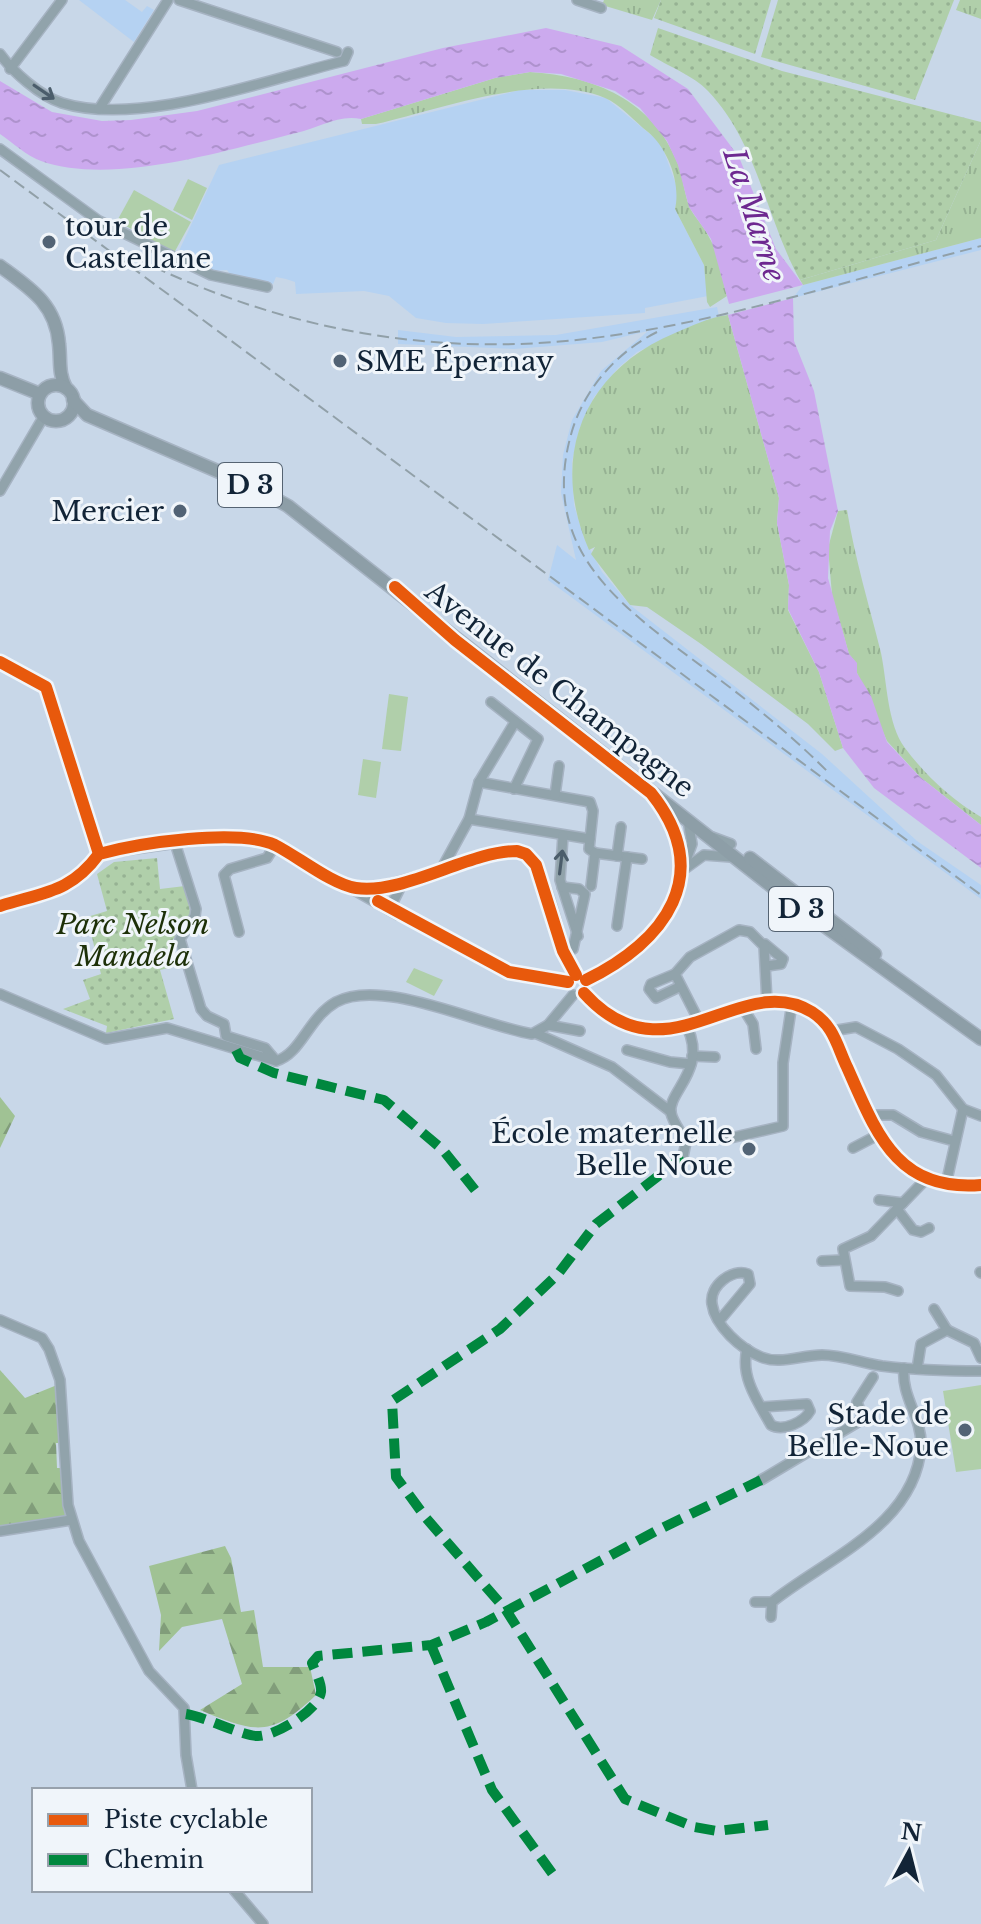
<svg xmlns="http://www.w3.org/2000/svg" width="981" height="1924" viewBox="0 0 981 1924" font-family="'Libre Baskerville',serif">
<defs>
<pattern id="grass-tufts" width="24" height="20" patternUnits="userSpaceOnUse" patternTransform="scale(2)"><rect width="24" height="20" fill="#b0cfaa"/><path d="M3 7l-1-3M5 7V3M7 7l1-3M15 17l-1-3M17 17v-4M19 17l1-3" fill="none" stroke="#96b293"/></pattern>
<pattern id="forest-firs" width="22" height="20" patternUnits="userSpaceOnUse" patternTransform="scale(2)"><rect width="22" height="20" fill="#a0c294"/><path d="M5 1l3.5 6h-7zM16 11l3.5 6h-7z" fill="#819d7a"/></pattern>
<pattern id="park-dots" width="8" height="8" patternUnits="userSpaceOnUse" patternTransform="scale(2)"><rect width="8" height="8" fill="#b0cfaa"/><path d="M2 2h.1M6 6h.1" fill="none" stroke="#96b293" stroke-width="1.8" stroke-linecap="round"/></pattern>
<pattern id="water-ripples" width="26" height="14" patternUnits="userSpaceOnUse" patternTransform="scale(2)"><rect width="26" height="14" fill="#cae"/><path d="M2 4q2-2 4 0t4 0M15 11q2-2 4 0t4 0" fill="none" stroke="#ae92cd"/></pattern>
</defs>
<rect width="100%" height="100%" fill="#c8d7e8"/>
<g fill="#b5d2f2">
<path d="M 79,0 L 125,0 L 142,12 L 147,6 L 154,10 L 134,42 Z"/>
<path d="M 520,90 L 565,90 L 606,98 L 661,143 L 679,193 L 675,209 L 704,265 L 708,296 L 645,308 L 645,313 L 483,324 L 446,323 L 416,318 L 389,296 L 364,291 L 296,294 L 295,282 L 286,279 L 276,277 L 273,284 L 230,274 L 227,270 L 213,271 L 177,255 L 219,165 Z"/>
<path d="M 981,238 L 981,250 L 793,298 L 803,285 Z"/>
<path d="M 717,307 L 719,316 L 637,352 L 618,368 L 594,397 L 579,430 L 572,462 L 574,505 L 584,538 L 602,572 L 630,605 L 822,754 L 917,841 L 981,885 L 981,899 L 548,580 L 557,545 L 576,560 L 561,493 L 563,455 L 572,420 L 601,371 L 648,331 L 602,342 L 514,349 L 398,344 L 398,330 L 456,337 L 556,335 Z"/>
</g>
<g fill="url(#grass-tufts)">
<path d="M 604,0 L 661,0 L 652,20 L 602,5 Z"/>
<path d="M 960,0 L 981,0 L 981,19 L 956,10 Z"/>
<path d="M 530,72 C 594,76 653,100 678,164 C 683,177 684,192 689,206 C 694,217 704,226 709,237 C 719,254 722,277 727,296 L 710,307 L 707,302 L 704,265 L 675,209 C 681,183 668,149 648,132 C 635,122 620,104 605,98 C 540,71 441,109 376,124 L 362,124 L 361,119 L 495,78 Z"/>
<path d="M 981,140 L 981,238 L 803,285 L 800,280 L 936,240 Z"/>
<path d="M 728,315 L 779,498 L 777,523 L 789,585 L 788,610 L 819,672 L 843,748 L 835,751 L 808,724 L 701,644 L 647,607 L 630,605 L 591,554 L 595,547 L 589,550 C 549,458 582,372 675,333 C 692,326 709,317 728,315 Z"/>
<path d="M 847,510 C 855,559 869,605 881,653 C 887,681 887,724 905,748 C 926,776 951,799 981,817 L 981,825 L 920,777 L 887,741 L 857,673 L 856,663 L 849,654 L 832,595 L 828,548 L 838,511 Z"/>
</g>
<g fill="url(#forest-firs)">
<path d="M 0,1097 L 15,1116 L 0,1148 Z"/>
<path d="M 0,1370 L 25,1398 L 57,1385 L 61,1443 L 56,1443 L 57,1468 L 62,1468 L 65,1516 L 0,1526 Z"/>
<path d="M 225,1546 L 231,1558 L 241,1612 L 254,1610 L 263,1667 L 310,1667 L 316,1695 C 271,1738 255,1733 200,1710 L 242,1684 L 222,1619 L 182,1627 L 159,1651 L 161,1615 L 149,1566 Z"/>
</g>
<g fill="url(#park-dots)">
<path d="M 661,0 L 771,0 L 755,54 L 654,18 Z"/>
<path d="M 778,0 L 954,0 L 915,100 L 761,57 Z"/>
<path d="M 658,28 L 782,71 L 981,122 L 981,140 L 936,240 L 800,280 C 766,219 758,143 708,91 C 694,76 668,66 650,55 Z"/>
<path d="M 157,858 L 160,889 L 185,886 L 191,916 L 171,942 L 177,966 L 160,970 L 174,1019 L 106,1033 L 107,1026 L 63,1009 L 90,999 L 83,980 L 101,974 L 87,917 L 107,911 L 97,874 L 114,862 Z"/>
</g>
<g fill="#b0cfaa">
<path d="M 188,179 L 207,188 L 192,220 L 173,210 Z"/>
<path d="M 134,190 L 191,222 L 174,253 L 117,221 Z"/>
<path d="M 389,694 L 408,697 L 401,751 L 382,749 Z"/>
<path d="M 363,759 L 381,762 L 376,798 L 358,795 Z"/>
<path d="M 414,968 L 443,980 L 434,996 L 406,982 Z"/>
<path d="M 981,1385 L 981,1469 L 956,1472 L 943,1391 Z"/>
</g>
<g fill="url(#water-ripples)">
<path d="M 546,28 L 621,46 L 688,89 L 739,157 L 776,249 L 803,285 L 729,304 L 711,239 L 689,207 L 678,165 L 667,141 L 640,108 L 615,91 L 561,74 L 530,72 L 495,78 L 361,119 C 339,114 318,128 296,133 C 224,151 112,186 41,161 C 27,156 13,143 0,134 L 0,81 L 52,112 L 102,121 L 131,120 L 197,111 L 443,48 Z"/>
<path d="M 793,298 L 794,341 L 814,391 L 838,511 L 830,531 L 828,578 L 849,654 L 857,663 L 857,673 L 871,696 L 887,742 L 920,777 L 981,825 L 981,868 L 874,788 L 843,748 L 819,672 L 788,609 L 789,585 L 777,523 L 779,498 L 728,315 Z"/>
</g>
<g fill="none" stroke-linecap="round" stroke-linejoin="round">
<g stroke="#a6b3c2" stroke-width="12">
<g id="minor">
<path d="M 179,0 L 337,52"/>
<path d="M 577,0 L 601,8"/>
<path d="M 0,54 C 13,72 40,96 62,103 C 140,127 265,80 344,61 L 348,52"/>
<path d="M 10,69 L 62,0"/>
<path d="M 99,109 L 168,0"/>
<path d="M 0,149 L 99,221 L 211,275 L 267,287"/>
<path d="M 0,491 L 44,416"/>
<path d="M 0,662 L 46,687 L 99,854"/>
<path d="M 491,702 L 538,739 L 514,789"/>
<path d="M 479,782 L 590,802 L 593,811 L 589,849 L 595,853 L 591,886"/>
<path d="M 555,795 L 559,766"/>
<path d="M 469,819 L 590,839"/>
<path d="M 563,836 L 560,880 L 578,936"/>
<path d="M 712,837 L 731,844"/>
<path d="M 175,843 L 196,909 L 195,916 L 180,939 L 201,1009 L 207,1016 L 224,1024 L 226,1036 L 265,1048 L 276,1061"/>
<path d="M 595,853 L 642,859"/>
<path d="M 617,856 L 621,827"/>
<path d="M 686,868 L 704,855 L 731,857"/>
<path d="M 441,870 L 469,819 L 479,782 L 515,722"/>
<path d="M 681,874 L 692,844 L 688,820"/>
<path d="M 562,887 L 579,889 L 585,894 L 573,949 L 563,951"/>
<path d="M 356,888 L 382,886 L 505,852 L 521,852 C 550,865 557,946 576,975"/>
<path d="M 0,906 C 44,892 70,893 99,854 L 226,836 L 253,838 L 275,845 L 398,915 L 406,916"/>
<path d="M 389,910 L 404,880"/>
<path d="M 404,913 L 513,973 L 568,982"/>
<path d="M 617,926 L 627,857"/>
<path d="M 239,932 L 224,875 L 230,869 L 267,858 L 275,845"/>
<path d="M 765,944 L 783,959 L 781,964 L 767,966"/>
<path d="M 675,974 L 651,984 L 649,989 L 656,998 L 679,987"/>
<path d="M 586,980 C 658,945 718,877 656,799"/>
<path d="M 584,993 C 667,1085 740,968 812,1012 C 834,1026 837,1046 847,1067 C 876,1132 896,1192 981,1185"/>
<path d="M 0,994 L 106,1039 L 167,1028 L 276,1061 C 301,1054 308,1018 336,1002 C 382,977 479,1025 532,1034 L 548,1025 L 573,995"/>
<path d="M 743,1008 L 753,1024 L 756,1049"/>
<path d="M 700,1023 L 675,974 L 690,957 L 739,930 L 750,932 L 764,946 L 767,1002"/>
<path d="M 548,1025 L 580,1031"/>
<path d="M 832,1031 L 856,1027 L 898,1049 L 936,1075 L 963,1109 L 981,1116"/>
<path d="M 535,1033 L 612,1067 L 671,1112"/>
<path d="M 627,1050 L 670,1062 L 691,1064"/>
<path d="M 692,1056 L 715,1057"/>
<path d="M 869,1115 L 893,1115 L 921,1132 L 954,1141"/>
<path d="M 726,1139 L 783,1126 L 783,1063 L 792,1003"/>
<path d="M 853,1148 L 878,1135"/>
<path d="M 683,1157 L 686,1142 C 682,1133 673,1123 671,1113 C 667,1092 708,1070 687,1027"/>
<path d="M 946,1184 L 963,1109"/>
<path d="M 879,1200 L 903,1203"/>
<path d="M 897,1209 L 913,1230 L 921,1232 L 929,1228"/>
<path d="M 822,1261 L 843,1260"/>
<path d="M 980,1272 L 981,1273"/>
<path d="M 898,1291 L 885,1287 L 850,1286 L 843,1249 L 871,1236 L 927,1178"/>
<path d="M 934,1309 L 947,1330"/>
<path d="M 0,1320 L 42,1338 L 49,1349 L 60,1380 L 68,1505 L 79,1541 L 149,1671 L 184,1708 L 186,1755 L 192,1790"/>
<path d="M 720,1320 L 750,1284 L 748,1274 C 732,1268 709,1286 712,1304 C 715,1326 741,1349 761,1357 C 780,1365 801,1355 822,1355 C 842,1355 862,1363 882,1366 C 915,1370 948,1371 981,1371"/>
<path d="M 747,1349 C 740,1377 758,1402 771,1425 C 783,1432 804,1422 810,1411 L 807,1404 L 761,1407"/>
<path d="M 917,1369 L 921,1344 L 947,1330 L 974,1343 L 981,1358"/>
<path d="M 761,1480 L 863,1419 L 857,1402 L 873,1377"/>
<path d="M 0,1531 L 71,1520"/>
<path d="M 755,1602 L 772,1602"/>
<path d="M 771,1617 L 772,1602 C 824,1560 916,1525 921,1446 C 922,1417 901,1397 904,1368"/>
<path d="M 234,1890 L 263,1924"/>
</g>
</g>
<g stroke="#a6b3c2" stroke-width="15">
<g id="major">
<path d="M 0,266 C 30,288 56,304 59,344 C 61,361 58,373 66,388"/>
<path d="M 0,378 L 40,394"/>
<circle cx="56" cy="403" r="18"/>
<path d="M 73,400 L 87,415 L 252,486 L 288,506 L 794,904 L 981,1039"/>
<path d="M 750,858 L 875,954"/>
</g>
</g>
<use href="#minor" stroke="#91a3ab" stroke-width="9"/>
<use href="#major" stroke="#8d9ea7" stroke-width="12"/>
<g stroke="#91a0a8" stroke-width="2" stroke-dasharray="12 6" stroke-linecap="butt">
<path d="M 0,170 L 981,895"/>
<path d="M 122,251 C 266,326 424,358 585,339 C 719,324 851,279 981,246"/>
<path d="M 657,332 C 617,352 585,388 572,431 C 536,554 627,610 712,674 C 753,704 792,736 828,772"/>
</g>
<g stroke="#00873e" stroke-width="10" stroke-dasharray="20 10" stroke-linecap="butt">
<path d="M 236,1050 L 240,1058 L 274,1073 L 384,1100 L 443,1150 L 475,1190"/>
<path d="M 683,1157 L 596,1224 L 558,1274 L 500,1329 L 392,1401 L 396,1477 L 426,1518 L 506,1610 L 625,1799 L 694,1827 L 717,1831 L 768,1825"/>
<path d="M 431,1645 L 492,1790 L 557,1880"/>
<path d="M 186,1714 C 205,1717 243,1736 257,1736 C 274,1737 319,1710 321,1692 C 322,1684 315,1671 312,1663 L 318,1656 L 431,1645 L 486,1622 L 658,1530 L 761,1480"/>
</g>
<g stroke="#f0f5fa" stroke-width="17">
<g id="cycleway">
<path d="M 395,587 L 455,640 L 651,793 C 716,874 665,942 586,980"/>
<path d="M 0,662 L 46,687 L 99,854"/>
<path d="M 378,901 L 509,972 L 568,982"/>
<path d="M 0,906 C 44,892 70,893 99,854 C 139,843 238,828 275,845 C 297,856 333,885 356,888 C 404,895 469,851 517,851 L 526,854 L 536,865 L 563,951 L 576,975"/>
<path d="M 584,993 C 667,1085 740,968 812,1012 C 834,1026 837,1046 847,1067 C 876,1132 896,1192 981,1185"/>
</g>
</g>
<use href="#cycleway" stroke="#e8590c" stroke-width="12"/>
</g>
<defs><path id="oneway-shaft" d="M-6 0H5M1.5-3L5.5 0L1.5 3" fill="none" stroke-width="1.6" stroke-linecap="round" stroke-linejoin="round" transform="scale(2)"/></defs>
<g stroke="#4b5d6b">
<use href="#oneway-shaft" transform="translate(44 92) rotate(34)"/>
<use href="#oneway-shaft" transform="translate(561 862) rotate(-83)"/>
</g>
<g fill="#526375" stroke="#f0f5fa" stroke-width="3">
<circle cx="49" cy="242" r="8"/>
<circle cx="340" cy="361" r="8"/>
<circle cx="180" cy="511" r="8"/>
<circle cx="749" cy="1149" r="8"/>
<circle cx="965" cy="1430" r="8"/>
</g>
<g text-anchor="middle" stroke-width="6" stroke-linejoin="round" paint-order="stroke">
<g fill="#f0f5fa" stroke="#556372" stroke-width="2">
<rect x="218" y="463" width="64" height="44" rx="6"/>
<rect x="769" y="887" width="64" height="44" rx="6"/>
</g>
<g font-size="26" font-weight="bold" fill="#122437">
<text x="250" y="494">D 3</text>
<text x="801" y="918">D 3</text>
</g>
<g font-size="28" fill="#122437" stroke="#f0f5fa" text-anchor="end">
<text x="65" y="236" text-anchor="start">tour de<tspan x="65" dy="32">Castellane</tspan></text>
<text x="356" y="371" text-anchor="start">SME Épernay</text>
<text x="164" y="521">Mercier</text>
<text x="733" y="1143">École maternelle<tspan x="733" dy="32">Belle Noue</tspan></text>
<text x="949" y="1424">Stade de<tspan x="949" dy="32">Belle-Noue</tspan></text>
</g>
<g font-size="28" fill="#122437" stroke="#f0f5fa">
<text transform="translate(560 689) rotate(38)" y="10">Avenue de Champagne</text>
</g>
<g font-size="28" font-style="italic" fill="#1d3008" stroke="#f0f5fa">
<text x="133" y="934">Parc Nelson<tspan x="133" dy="32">Mandela</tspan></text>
</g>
<g font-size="30" font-style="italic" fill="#6d2890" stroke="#f0f5fa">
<text transform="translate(754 215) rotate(72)" y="10">La Marne</text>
</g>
</g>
<rect x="32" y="1788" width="280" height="104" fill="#f0f5fa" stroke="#97a1ac" stroke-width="2"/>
<rect x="48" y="1814" width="40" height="12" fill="#e8590c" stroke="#97a1ac" stroke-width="2"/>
<text x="104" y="1828" font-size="24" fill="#122437">Piste cyclable</text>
<rect x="48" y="1854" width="40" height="12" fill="#00873e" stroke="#97a1ac" stroke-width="2"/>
<text x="104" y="1868" font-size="24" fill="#122437">Chemin</text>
<g transform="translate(909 1852) rotate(7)" stroke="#f0f5fa" stroke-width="6" paint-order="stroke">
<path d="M0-6L14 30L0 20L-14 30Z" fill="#122437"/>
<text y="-12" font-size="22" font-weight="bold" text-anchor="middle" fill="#122437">N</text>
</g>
</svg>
